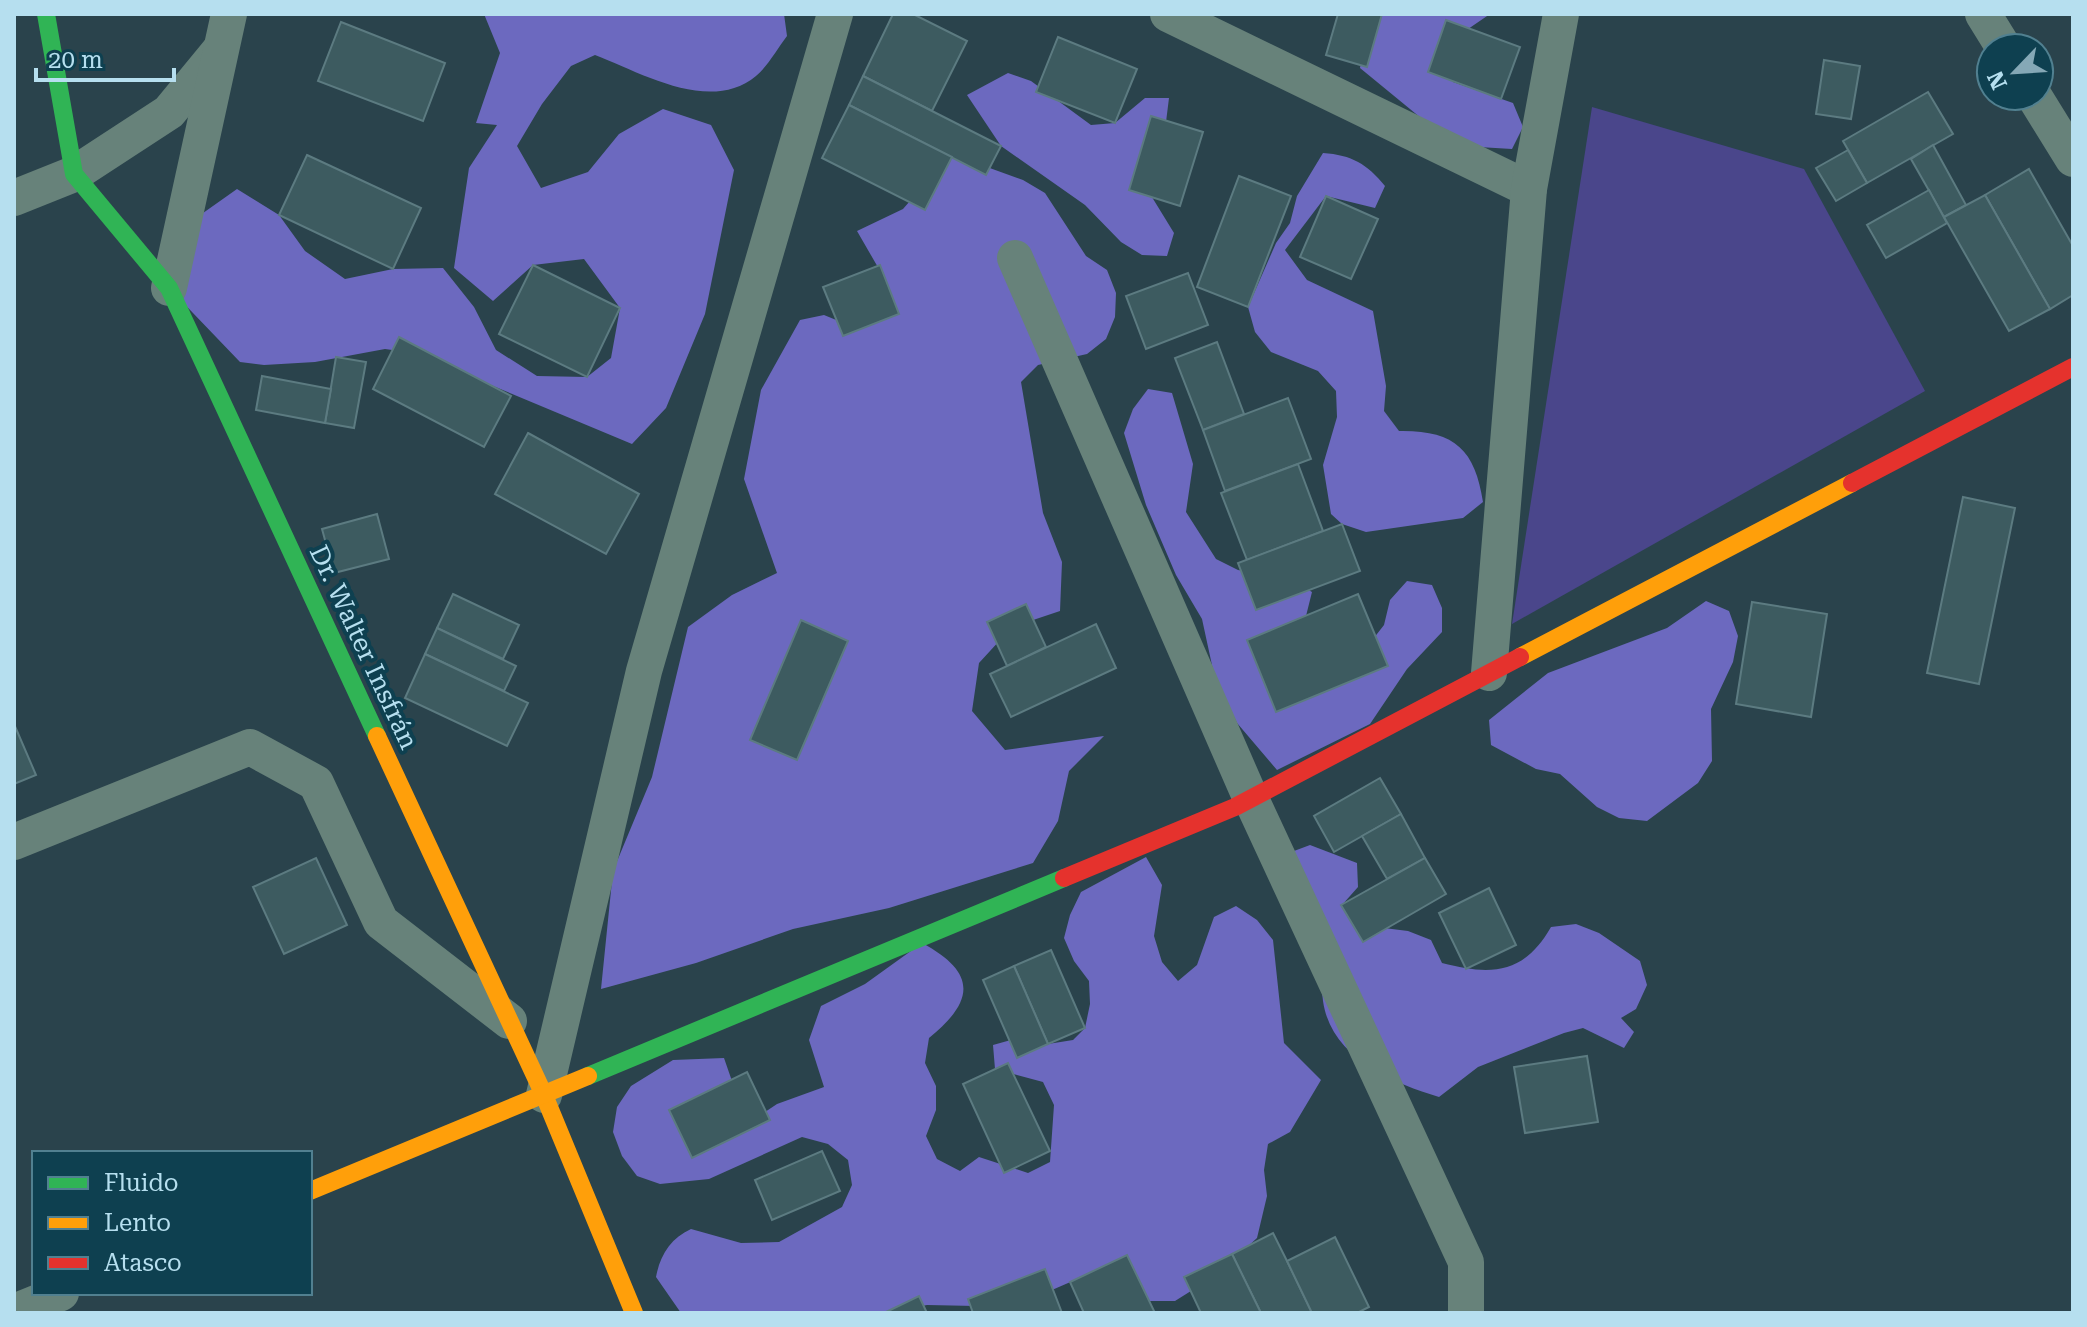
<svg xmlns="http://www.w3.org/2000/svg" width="2087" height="1327" viewBox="0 0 2087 1327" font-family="'Roboto Serif',serif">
<rect width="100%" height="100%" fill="#2a434c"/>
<path fill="#4a468b" d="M 1592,107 L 1804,169 L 1925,391 L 1512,624 Z"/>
<g fill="#6c69bf">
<path d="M 484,14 L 784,14 L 787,36 C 777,49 768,66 756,76 C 710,114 642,73 595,55 L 571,66 L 542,104 L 517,146 L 541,188 L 588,172 L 619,134 L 663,109 L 711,125 L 734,170 L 705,314 L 666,408 L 632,444 L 414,353 L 385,349 L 315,362 L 264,365 L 240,362 L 169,288 L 196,218 L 237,189 L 279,215 L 305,251 L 345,279 L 393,269 L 443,268 L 474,307 L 496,350 L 537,376 L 587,377 L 611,358 L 620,308 L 584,259 L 533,265 L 493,301 L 454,268 L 469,168 L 497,125 L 476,123 L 500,53 Z"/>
<path d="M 1370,14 L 1490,14 L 1452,40 L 1440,62 L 1453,82 L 1513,103 L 1523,127 L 1512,149 L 1462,146 L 1438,132 L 1360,68 Z"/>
<path d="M 1008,73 L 1031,81 L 1091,125 L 1115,123 L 1145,98 L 1169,98 L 1166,122 L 1147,189 L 1174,233 L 1167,256 L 1142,255 L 1121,242 L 1085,205 L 1001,146 L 967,95 Z"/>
<path d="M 1323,153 C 1352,155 1367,164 1385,186 L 1375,208 L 1326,196 L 1285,250 L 1307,280 L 1373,311 L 1386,386 L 1384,411 L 1399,431 C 1454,430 1475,449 1483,502 L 1463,518 L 1366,532 L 1342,524 L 1331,514 L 1323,465 L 1337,417 L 1336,391 L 1318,371 L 1271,352 L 1255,332 L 1248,307 L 1276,243 L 1290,223 L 1297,196 Z"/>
<path d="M 951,154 L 1023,180 L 1045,193 L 1086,256 L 1107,270 L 1116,293 L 1115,317 L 1106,339 L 1087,354 L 1038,365 L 1021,382 L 1043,513 L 1062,562 L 1060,611 L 1012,627 L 979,663 L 972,711 L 1005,750 L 1104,736 L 1069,771 L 1058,821 L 1033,863 L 889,908 L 793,929 L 696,963 L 601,989 L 613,871 L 652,777 L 688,627 L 732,595 L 777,573 L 744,479 L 761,390 L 800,320 L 824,315 L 846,324 L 883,276 L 857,231 L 903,209 Z"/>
<path d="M 1148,389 L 1172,393 L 1193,464 L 1186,512 L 1216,559 L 1238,570 L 1290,579 L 1312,592 L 1306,616 L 1352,666 L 1384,625 L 1390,600 L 1407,581 L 1432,585 L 1442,608 L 1442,632 L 1407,669 L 1370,724 L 1277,770 L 1237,723 L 1215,679 L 1202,619 L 1176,575 L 1146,505 L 1124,433 L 1133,409 Z"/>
<path d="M 1706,601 L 1729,611 L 1738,636 L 1733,662 L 1711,709 L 1712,761 L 1698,783 L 1647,821 L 1619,818 L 1597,807 L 1560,774 L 1536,769 L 1491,745 L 1489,720 L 1548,673 L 1667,628 Z"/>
<path d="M 1310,845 L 1357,863 L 1358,887 L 1342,905 L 1384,928 L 1408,931 L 1431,940 L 1442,963 C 1492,976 1524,974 1551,927 L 1576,924 L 1599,933 L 1640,961 L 1647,985 L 1636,1009 L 1621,1018 L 1634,1032 L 1624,1048 L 1583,1028 L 1564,1033 L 1478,1067 L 1439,1097 C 1390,1082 1331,1057 1323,1001 C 1320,983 1327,963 1322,946 C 1314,915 1298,884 1286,854 Z"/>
<path d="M 1146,857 L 1162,885 L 1154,936 L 1162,962 L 1178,981 L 1197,965 L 1214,917 L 1236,906 L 1257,920 L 1273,940 L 1284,1043 L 1321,1080 L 1290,1132 L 1268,1144 L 1264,1170 L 1267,1196 L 1257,1238 L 1218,1274 L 1175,1301 L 1147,1301 L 1075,1280 L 1029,1300 L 976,1306 L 927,1305 L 885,1313 L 681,1313 L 656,1277 C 660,1255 671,1238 691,1229 L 741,1243 L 779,1242 L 842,1207 L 852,1185 L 848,1160 L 828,1144 L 802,1137 L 709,1179 L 660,1184 L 637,1176 L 622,1156 L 613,1132 L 617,1107 L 631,1086 L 673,1060 L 724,1058 L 733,1084 L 756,1118 L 777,1104 L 824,1087 L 809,1040 L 821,1006 L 865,984 L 922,943 C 976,972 976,1000 929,1038 L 925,1063 L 936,1086 L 936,1110 L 926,1136 L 937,1159 L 960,1171 L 979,1157 L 1028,1173 L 1050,1162 L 1054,1105 L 1043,1082 L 995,1069 L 993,1045 L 1018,1038 L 1048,1044 L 1073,1040 L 1085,1028 L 1090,1004 L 1089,981 L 1074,961 L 1064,938 L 1070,915 L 1081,892 Z"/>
</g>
<g fill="#3d5b60" stroke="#5c7b81" stroke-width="2">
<path d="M 893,14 L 913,14 L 967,41 L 932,111 L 863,76 Z"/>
<path d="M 1338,14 L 1382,14 L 1367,67 L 1326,55 Z"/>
<path d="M 1446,20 L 1520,47 L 1501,99 L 1428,72 Z"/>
<path d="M 341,22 L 445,63 L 423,121 L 318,81 Z"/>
<path d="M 1058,37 L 1137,69 L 1115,123 L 1036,92 Z"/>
<path d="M 1824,60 L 1860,66 L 1851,119 L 1816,114 Z"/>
<path d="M 863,76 L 1001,146 L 986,175 L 849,105 Z"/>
<path d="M 1928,92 L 1953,134 L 1867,183 L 1843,141 Z"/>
<path d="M 849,105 L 952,157 L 925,210 L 822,158 Z"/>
<path d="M 1151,116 L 1203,132 L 1180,206 L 1129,190 Z"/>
<path d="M 1933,145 L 1966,205 L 1944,217 L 1911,159 Z"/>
<path d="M 1848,150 L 1867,183 L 1836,201 L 1816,168 Z"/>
<path d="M 307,155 L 421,208 L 393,269 L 279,215 Z"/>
<path d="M 2029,169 L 2073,246 L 2073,295 L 2050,309 L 1985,195 Z"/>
<path d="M 1239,176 L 1291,196 L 1248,307 L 1197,287 Z"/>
<path d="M 1929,190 L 1947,223 L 1886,258 L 1867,225 Z"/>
<path d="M 1985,195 L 2050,309 L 2009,331 L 1944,217 Z"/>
<path d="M 1326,196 L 1378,219 L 1351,279 L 1300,257 Z"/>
<path d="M 533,265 L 620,308 L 587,377 L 499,334 Z"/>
<path d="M 880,265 L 899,314 L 843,336 L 823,287 Z"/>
<path d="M 1188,273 L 1208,325 L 1146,349 L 1126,296 Z"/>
<path d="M 399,337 L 511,396 L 484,447 L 373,389 Z"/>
<path d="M 1217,342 L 1244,414 L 1203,430 L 1175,358 Z"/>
<path d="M 336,357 L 366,362 L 354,428 L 325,423 Z"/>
<path d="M 262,376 L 331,389 L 325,423 L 256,410 Z"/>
<path d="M 1288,398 L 1311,459 L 1225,491 L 1203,430 Z"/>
<path d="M 528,433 L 639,494 L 606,554 L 495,494 Z"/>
<path d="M 1298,464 L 1323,531 L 1247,560 L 1221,493 Z"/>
<path d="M 1963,497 L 2015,508 L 1979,684 L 1927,673 Z"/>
<path d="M 377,514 L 389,559 L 334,573 L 322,529 Z"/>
<path d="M 1342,524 L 1360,571 L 1256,610 L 1238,563 Z"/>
<path d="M 453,594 L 519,625 L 503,659 L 437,628 Z"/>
<path d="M 1358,594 L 1388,666 L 1276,712 L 1247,640 Z"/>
<path d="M 1752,602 L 1827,614 L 1811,717 L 1736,704 Z"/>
<path d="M 1026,604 L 1046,647 L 1007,666 L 987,622 Z"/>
<path d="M 801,620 L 848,641 L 797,760 L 750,740 Z"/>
<path d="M 1096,624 L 1116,668 L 1011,717 L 990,674 Z"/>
<path d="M 437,628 L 516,666 L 504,691 L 425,654 Z"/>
<path d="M 425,654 L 528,703 L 507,746 L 405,698 Z"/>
<path d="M 14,724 L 36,775 L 14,784 Z"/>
<path d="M 1380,778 L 1401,814 L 1334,852 L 1314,816 Z"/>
<path d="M 1401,814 L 1425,858 L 1387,879 L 1362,836 Z"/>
<path d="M 316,858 L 347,925 L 284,954 L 253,887 Z"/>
<path d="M 1425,858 L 1446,894 L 1363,942 L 1341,905 Z"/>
<path d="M 1489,888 L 1516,945 L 1466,969 L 1439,913 Z"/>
<path d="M 1051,950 L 1085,1028 L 1048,1044 L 1014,966 Z"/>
<path d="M 1014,966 L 1048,1044 L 1017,1058 L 983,980 Z"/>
<path d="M 1587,1056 L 1598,1122 L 1525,1133 L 1514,1067 Z"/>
<path d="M 1008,1063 L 1050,1151 L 1004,1173 L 963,1084 Z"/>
<path d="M 747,1072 L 770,1120 L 692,1158 L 669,1110 Z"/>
<path d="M 822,1151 L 840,1191 L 772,1220 L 755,1180 Z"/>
<path d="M 1273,1233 L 1287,1261 L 1312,1313 L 1261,1313 L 1232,1254 Z"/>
<path d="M 1335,1237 L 1369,1307 L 1357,1313 L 1312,1313 L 1287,1261 Z"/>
<path d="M 1232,1254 L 1261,1313 L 1201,1313 L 1184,1277 Z"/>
<path d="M 1127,1255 L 1155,1313 L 1084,1313 L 1070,1282 Z"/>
<path d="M 1045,1269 L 1062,1313 L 973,1313 L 968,1299 Z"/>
<path d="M 919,1296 L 927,1313 L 884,1313 Z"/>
</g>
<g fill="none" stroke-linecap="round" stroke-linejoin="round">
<g stroke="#67827a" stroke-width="36">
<path d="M 1168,14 L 1529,189"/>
<path d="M 1983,14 L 2004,48"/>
<path d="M 2034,96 L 2073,159"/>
<path d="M 14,198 L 74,174 L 169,112 L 220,50"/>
<path d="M 1015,258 L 1251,799 L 1466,1262 L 1466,1313"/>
<path d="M 169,288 L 229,14"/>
<path d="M 1489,673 L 1529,189 L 1561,14"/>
<path d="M 14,842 L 250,747 L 316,783 L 381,922 L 509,1021"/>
<path d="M 544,1095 L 644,671 L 835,14"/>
<path d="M 14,1312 L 61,1293"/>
</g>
<g stroke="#30b455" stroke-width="18">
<path d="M 46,14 L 74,174 L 169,288 L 377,736"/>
<path d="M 588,1076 L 1064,878"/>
</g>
<g stroke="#ff9f0a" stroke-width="18">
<path d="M 1520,657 L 1852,483"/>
<path d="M 377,736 L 544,1095 L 634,1313"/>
<path d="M 310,1191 L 588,1076"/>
</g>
<g stroke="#e5322d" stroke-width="18">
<path d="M 1852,483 L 2073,367"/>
<path d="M 1064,878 L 1235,807 L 1520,657"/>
</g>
</g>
<g text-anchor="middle" stroke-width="8" stroke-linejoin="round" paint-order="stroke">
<g font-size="26" fill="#b6dfef" stroke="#0e4050">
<text transform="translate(364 647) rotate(65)" y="9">Dr. Walter Insfrán</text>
</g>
</g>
<rect width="2087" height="1327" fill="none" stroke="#b6dfef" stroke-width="32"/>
<rect x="32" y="1151" width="280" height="144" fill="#0e4050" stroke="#518090" stroke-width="2"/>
<rect x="48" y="1177" width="40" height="12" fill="#30b455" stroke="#518090" stroke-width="2"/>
<text x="104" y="1191" font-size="24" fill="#b6dfef">Fluido</text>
<rect x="48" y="1217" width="40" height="12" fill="#ff9f0a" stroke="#518090" stroke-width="2"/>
<text x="104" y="1231" font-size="24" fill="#b6dfef">Lento</text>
<rect x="48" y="1257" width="40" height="12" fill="#e5322d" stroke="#518090" stroke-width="2"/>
<text x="104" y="1271" font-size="24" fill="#b6dfef">Atasco</text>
<g transform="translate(2015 72) rotate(245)"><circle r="38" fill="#0e4050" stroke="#518090" stroke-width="2"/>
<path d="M0-6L14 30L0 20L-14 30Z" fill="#85a8b6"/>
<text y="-12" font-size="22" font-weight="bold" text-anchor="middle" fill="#b6dfef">N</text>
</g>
<path d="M36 68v12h138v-12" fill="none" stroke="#b6dfef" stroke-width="4"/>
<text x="48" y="68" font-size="24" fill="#b6dfef" stroke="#0e4050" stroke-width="6" paint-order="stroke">20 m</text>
</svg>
